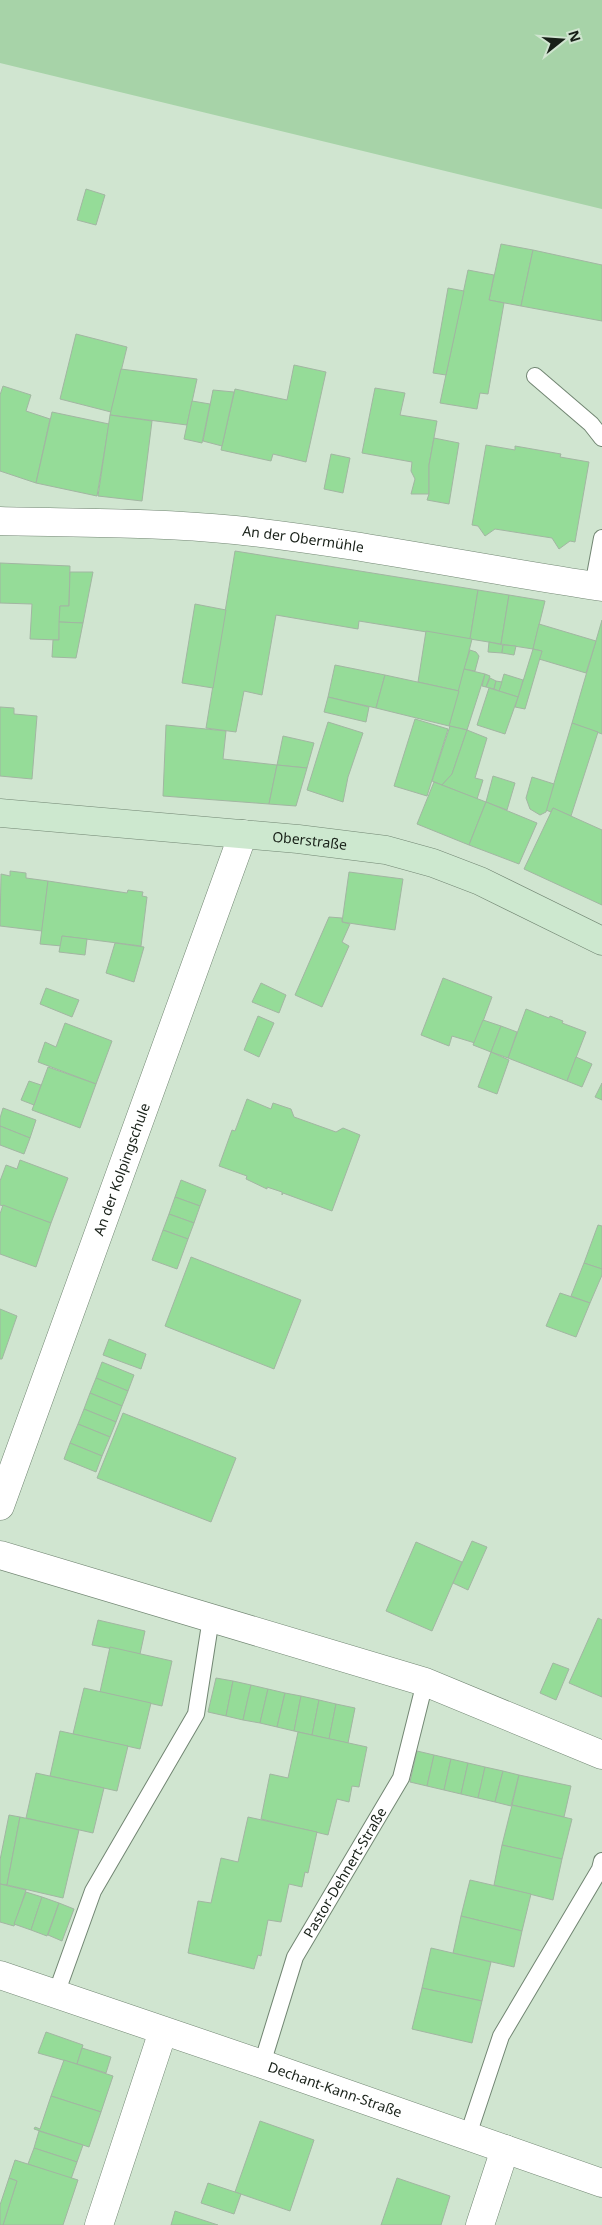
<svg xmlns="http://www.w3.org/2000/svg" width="602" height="2225" viewBox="0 0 602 2225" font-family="'Noto Sans',sans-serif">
<rect width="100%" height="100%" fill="#d0e5d0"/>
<path fill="#a7d3a8" d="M 0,0 L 602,0 L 602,209 L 0,63 Z"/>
<g fill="#95dc98" stroke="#a2b6a2">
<path d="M 86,189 L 105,195 L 96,225 L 77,220 Z"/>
<path d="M 501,244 L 533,250 L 521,306 L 489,300 Z"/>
<path d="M 533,250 L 602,265 L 602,321 L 521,306 Z"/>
<path d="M 468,270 L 494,275 L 489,300 L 504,303 L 488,394 L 480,393 L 477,409 L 440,403 Z"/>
<path d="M 448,288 L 464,291 L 446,375 L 433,373 Z"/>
<path d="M 76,334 L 127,347 L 111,412 L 60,399 Z"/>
<path d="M 294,365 L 326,372 L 306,462 L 273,454 L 271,461 L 221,450 L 235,389 L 287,400 Z"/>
<path d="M 121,369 L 197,379 L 187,425 L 110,415 Z"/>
<path d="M 3,386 L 31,395 L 26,411 L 50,419 L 36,483 L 0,471 L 0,395 Z"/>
<path d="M 375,388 L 405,393 L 400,415 L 437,421 L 429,465 L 429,494 L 411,494 L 415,479 L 411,471 L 412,462 L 362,453 Z"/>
<path d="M 213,390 L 234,392 L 222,446 L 203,441 Z"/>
<path d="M 192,401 L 210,404 L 202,443 L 184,439 Z"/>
<path d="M 52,412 L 109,424 L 97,496 L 36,483 Z"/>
<path d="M 110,415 L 152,421 L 142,501 L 98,496 Z"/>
<path d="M 434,438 L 459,443 L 449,504 L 427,500 L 429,494 L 429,465 Z"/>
<path d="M 486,445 L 515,450 L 515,446 L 561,454 L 560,457 L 589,462 L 575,542 L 570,541 L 559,549 L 552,538 L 495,529 L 485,536 L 478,526 L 472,525 Z"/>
<path d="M 331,454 L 350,458 L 343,493 L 324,489 Z"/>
<path d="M 235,551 L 478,590 L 470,639 L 359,621 L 358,629 L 276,615 L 262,695 L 244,691 L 236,732 L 206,728 Z"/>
<path d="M 0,563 L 70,566 L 69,606 L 60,606 L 59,640 L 30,639 L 32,604 L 0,603 Z"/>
<path d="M 70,572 L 93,572 L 83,623 L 59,622 L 60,606 L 69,606 Z"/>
<path d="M 478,590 L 509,595 L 501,644 L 470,639 Z"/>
<path d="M 509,595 L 545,601 L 533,649 L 501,644 Z"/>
<path d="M 195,604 L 226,610 L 213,688 L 182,683 Z"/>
<path d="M 602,620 L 602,734 L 572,723 Z"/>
<path d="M 59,622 L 83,623 L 76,658 L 52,657 L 53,640 L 59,640 Z"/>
<path d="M 539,624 L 596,641 L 586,673 L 539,659 L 542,651 L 533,649 Z"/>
<path d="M 426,631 L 472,639 L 459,691 L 418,682 Z"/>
<path d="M 489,642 L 503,645 L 502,653 L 488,652 Z"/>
<path d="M 503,645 L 516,646 L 514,655 L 502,653 Z"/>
<path d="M 533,649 L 542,651 L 525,709 L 515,707 Z"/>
<path d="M 470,650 L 476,652 L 479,656 L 475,671 L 464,669 Z"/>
<path d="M 335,665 L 385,675 L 376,708 L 328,697 Z"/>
<path d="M 464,669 L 485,674 L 467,730 L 449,726 Z"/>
<path d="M 485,674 L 490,676 L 486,687 L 482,686 Z"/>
<path d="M 504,674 L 523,680 L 518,697 L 499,691 Z"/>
<path d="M 385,675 L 459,691 L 449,726 L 376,708 Z"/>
<path d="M 490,678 L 496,681 L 494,689 L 486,687 Z"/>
<path d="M 496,681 L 502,682 L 499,691 L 494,689 Z"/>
<path d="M 489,688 L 518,697 L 505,734 L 477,725 Z"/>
<path d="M 328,697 L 369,707 L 366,722 L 324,712 Z"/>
<path d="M 0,707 L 14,708 L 14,714 L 37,716 L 32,779 L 0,776 Z"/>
<path d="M 415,719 L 448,729 L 427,796 L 394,786 Z"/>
<path d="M 328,722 L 363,733 L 348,777 L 343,802 L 307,790 Z"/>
<path d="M 572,723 L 598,732 L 571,816 L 553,808 L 551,812 L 546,810 Z"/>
<path d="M 166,725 L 226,731 L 223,759 L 277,765 L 269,804 L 163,796 Z"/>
<path d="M 450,726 L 467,730 L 452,774 L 442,785 L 432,781 Z"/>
<path d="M 467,730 L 487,738 L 475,778 L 483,780 L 477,799 L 442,785 L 452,774 Z"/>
<path d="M 283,736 L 314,743 L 307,768 L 277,765 Z"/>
<path d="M 277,765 L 307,768 L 296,806 L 269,804 Z"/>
<path d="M 493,776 L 515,783 L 507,810 L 486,802 Z"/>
<path d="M 532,777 L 554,784 L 546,812 L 540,815 L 530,809 L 526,798 Z"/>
<path d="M 434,782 L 486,802 L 469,845 L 417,824 Z"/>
<path d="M 486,802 L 537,823 L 519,864 L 469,845 Z"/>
<path d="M 553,808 L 602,830 L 602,905 L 524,869 Z"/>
<path d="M 10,871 L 26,873 L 26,878 L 48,881 L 42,931 L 0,926 L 1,874 L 10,876 Z"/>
<path d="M 349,872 L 403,879 L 395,930 L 342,922 Z"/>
<path d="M 48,881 L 127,893 L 128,890 L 143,892 L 142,896 L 147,897 L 141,946 L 62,936 L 62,946 L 40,944 Z"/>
<path d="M 329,917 L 342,918 L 342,922 L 350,924 L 342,942 L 349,946 L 322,1007 L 295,995 Z"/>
<path d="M 62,936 L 87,939 L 85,955 L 59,952 Z"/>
<path d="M 115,943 L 144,947 L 134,982 L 106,973 Z"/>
<path d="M 443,978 L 492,997 L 475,1043 L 452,1036 L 449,1046 L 421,1035 Z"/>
<path d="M 261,983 L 286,995 L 279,1013 L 252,1002 Z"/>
<path d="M 46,988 L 79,1000 L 72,1017 L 40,1004 Z"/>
<path d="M 526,1009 L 549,1018 L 550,1016 L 563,1021 L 562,1023 L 586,1032 L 567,1081 L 508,1058 Z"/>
<path d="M 258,1016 L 274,1023 L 259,1057 L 244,1050 Z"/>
<path d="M 483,1020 L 501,1026 L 491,1052 L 473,1045 Z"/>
<path d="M 65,1023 L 112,1041 L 96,1084 L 38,1062 L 45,1042 L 56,1047 Z"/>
<path d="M 501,1026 L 517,1032 L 508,1058 L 491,1052 Z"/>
<path d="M 491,1052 L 509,1060 L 497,1094 L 478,1087 Z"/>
<path d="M 576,1057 L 592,1064 L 582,1087 L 567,1081 Z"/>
<path d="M 48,1067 L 96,1084 L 80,1128 L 32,1110 Z"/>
<path d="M 29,1081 L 41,1085 L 34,1105 L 21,1100 Z"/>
<path d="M 602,1083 L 602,1100 L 595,1097 Z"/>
<path d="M 247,1099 L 271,1109 L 273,1103 L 291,1109 L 294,1117 L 336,1132 L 343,1128 L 360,1135 L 332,1211 L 283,1193 L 282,1195 L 282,1192 L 267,1187 L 267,1189 L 246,1179 L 247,1176 L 219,1166 L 232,1130 L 235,1131 Z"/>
<path d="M 3,1108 L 36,1120 L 30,1138 L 0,1126 L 0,1118 Z"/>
<path d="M 0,1126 L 30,1138 L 24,1154 L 0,1145 Z"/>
<path d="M 20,1160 L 68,1178 L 51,1223 L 0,1205 L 0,1181 L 6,1165 L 17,1169 Z"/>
<path d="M 181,1180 L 206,1190 L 200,1206 L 175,1197 Z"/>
<path d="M 175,1197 L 200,1206 L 194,1223 L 169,1214 Z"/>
<path d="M 3,1205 L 51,1223 L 36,1267 L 0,1254 L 0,1214 Z"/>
<path d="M 169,1214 L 194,1223 L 188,1239 L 163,1230 Z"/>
<path d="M 598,1225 L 602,1226 L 602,1269 L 584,1263 Z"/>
<path d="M 163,1230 L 188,1239 L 177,1269 L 152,1260 Z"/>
<path d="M 191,1257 L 301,1300 L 274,1369 L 165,1326 Z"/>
<path d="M 584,1263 L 602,1269 L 602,1275 L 590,1303 L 571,1296 Z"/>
<path d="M 560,1293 L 590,1303 L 576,1337 L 546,1326 Z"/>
<path d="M 0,1309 L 17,1316 L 2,1359 L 0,1359 Z"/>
<path d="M 109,1339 L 146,1354 L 141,1369 L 103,1355 Z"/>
<path d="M 102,1362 L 134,1375 L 128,1391 L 96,1378 Z"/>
<path d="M 96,1378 L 128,1391 L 122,1406 L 90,1393 Z"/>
<path d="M 90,1393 L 122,1406 L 116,1422 L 84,1409 Z"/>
<path d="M 84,1409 L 116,1422 L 110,1437 L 78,1424 Z"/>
<path d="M 123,1413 L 236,1458 L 211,1522 L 97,1478 Z"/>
<path d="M 78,1424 L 110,1437 L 102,1456 L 70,1443 Z"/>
<path d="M 70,1443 L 102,1456 L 96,1472 L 64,1459 Z"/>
<path d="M 472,1541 L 487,1547 L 468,1590 L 453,1583 Z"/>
<path d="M 416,1542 L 462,1562 L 432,1631 L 386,1611 Z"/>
<path d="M 598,1618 L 602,1620 L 602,1697 L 569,1683 Z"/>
<path d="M 98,1620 L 145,1631 L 140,1654 L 92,1645 Z"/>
<path d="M 110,1647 L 172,1661 L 162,1706 L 100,1692 Z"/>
<path d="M 553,1663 L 569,1669 L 556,1700 L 540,1693 Z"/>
<path d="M 216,1678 L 233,1681 L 226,1716 L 208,1712 Z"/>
<path d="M 233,1681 L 251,1685 L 243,1720 L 226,1716 Z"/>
<path d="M 251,1685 L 268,1689 L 260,1723 L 243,1720 Z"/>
<path d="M 84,1688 L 151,1703 L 140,1749 L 73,1734 Z"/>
<path d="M 268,1689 L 285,1693 L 277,1727 L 260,1723 Z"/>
<path d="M 285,1693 L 301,1696 L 294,1731 L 277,1727 Z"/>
<path d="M 301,1696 L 319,1700 L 312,1735 L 294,1731 Z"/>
<path d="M 319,1700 L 336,1704 L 329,1739 L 312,1735 Z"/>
<path d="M 336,1704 L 355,1708 L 348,1743 L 329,1739 Z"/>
<path d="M 60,1731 L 128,1746 L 117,1791 L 50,1776 Z"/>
<path d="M 298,1732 L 367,1747 L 359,1787 L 352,1786 L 349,1802 L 337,1799 L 328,1835 L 261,1819 L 270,1774 L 288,1778 Z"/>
<path d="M 417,1751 L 434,1755 L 427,1786 L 410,1782 Z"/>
<path d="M 434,1755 L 451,1759 L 444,1790 L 427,1786 Z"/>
<path d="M 451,1759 L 468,1763 L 461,1794 L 444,1790 Z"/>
<path d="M 468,1763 L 485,1767 L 478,1798 L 461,1794 Z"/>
<path d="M 485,1767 L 503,1771 L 495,1802 L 478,1798 Z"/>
<path d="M 503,1771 L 519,1775 L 511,1806 L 495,1802 Z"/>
<path d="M 36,1773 L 104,1788 L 93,1833 L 26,1818 Z"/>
<path d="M 519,1775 L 571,1786 L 564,1817 L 512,1805 Z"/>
<path d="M 512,1805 L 572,1819 L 562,1859 L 502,1845 Z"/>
<path d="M 9,1815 L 20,1817 L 7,1885 L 0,1884 L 0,1860 Z"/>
<path d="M 20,1817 L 79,1830 L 63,1898 L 7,1885 Z"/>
<path d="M 248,1817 L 317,1832 L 308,1873 L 305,1872 L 302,1887 L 289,1884 L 281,1922 L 268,1920 L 261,1956 L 258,1955 L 254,1969 L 188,1953 L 198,1901 L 211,1903 L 221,1858 L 238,1862 Z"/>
<path d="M 502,1845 L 562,1859 L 553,1900 L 494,1885 Z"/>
<path d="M 470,1880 L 531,1894 L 522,1931 L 461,1916 Z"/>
<path d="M 0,1884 L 26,1890 L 14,1926 L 0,1922 Z"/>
<path d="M 26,1892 L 42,1897 L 31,1930 L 14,1924 Z"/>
<path d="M 42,1897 L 59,1903 L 47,1936 L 31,1930 Z"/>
<path d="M 59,1903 L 74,1909 L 62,1941 L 48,1935 Z"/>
<path d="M 461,1916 L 522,1931 L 514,1967 L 453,1953 Z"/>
<path d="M 431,1948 L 491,1962 L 482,2001 L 422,1988 Z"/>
<path d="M 422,1988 L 482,2001 L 472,2043 L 412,2029 Z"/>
<path d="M 46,2032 L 83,2045 L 77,2064 L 38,2053 Z"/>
<path d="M 82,2048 L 111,2057 L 106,2073 L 77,2064 Z"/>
<path d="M 64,2060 L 113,2076 L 101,2112 L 51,2096 Z"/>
<path d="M 51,2096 L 101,2112 L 89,2147 L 34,2129 L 35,2127 L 40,2129 Z"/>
<path d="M 260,2121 L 314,2140 L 290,2211 L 235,2192 Z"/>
<path d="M 39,2131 L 83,2145 L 77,2162 L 34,2148 Z"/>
<path d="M 34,2148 L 77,2162 L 71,2179 L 28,2164 Z"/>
<path d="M 15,2160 L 78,2180 L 63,2225 L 3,2225 L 17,2181 L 9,2178 Z"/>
<path d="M 9,2178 L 17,2181 L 3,2225 L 0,2225 L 0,2205 Z"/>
<path d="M 397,2178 L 450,2196 L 441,2225 L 381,2225 Z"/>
<path d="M 208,2183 L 241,2194 L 234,2214 L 201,2203 Z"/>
<path d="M 175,2211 L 218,2225 L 171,2225 Z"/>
</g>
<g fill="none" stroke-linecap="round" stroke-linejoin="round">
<g stroke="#728673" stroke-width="18">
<g id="lane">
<path d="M 535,376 L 591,424 L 602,438"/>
<path d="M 593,586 L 602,538"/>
<path d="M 56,1994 L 93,1891 L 196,1714 L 211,1618"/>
<path id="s1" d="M 262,2064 L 295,1957 L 401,1778 L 425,1682"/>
<path d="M 468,2135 L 501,2036 L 600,1869 L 602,1861"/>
</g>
</g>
<g stroke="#728673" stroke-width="29">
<g id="street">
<path id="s2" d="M 0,521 C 78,523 157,522 235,530 C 358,543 480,569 602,587"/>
<path id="s3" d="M 0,1506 L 243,834"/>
<path d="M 0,1555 L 425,1682 L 602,1755"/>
<path id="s4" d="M 0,1975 L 262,2064 L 602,2183"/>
<path d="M 99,2225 L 163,2031"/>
<path d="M 480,2225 L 505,2149"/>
</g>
</g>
<g stroke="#728673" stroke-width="29">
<g id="secondary">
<path id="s5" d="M 0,813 L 298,839 L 386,850 L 433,863 L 480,881 L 602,941"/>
</g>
</g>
<use href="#lane" stroke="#fff" stroke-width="16"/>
<use href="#street" stroke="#fff" stroke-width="28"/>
<use href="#secondary" stroke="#cde8cf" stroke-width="28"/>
</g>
<g text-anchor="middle" stroke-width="4" stroke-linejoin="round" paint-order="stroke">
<g font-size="14" fill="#182018" stroke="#d0e5d0">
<text dy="5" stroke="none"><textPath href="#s2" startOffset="304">An der Obermühle</textPath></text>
<text dy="5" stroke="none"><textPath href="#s5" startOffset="311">Oberstraße</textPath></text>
<text dy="5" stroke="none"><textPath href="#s3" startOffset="358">An der Kolpingschule</textPath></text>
<text dy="5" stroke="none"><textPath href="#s1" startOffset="210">Pastor-Dehnert-Straße</textPath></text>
<text dy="5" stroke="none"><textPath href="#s4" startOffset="354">Dechant-Kann-Straße</textPath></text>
</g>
</g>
<g transform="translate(562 40) rotate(73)" stroke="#d0e5d0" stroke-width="4" paint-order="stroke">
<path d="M0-4L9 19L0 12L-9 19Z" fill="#182018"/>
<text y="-8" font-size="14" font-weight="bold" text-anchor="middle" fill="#182018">N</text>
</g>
</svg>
